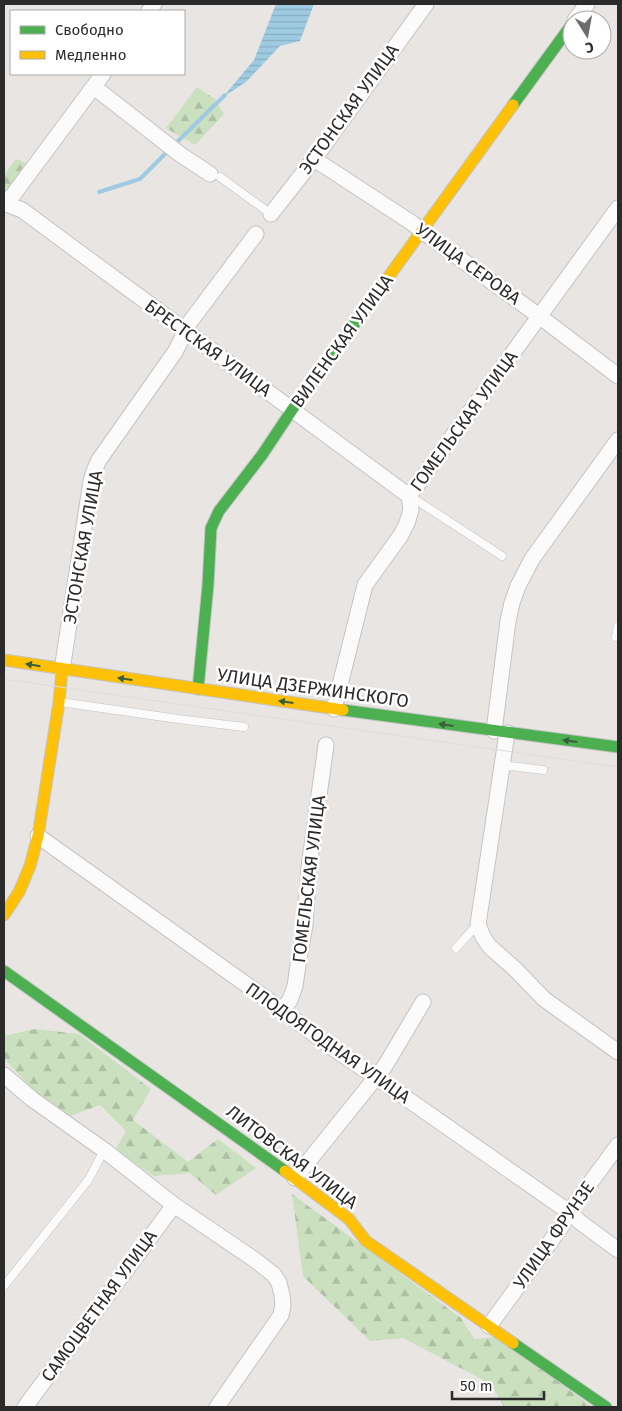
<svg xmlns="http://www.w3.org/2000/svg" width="622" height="1411" viewBox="0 0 622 1411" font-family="'Fira Sans',sans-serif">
<defs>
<pattern id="forest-firs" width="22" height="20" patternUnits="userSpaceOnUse" patternTransform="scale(1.25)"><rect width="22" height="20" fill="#cae0bf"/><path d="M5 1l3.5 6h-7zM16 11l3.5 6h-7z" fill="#aec0a4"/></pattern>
<pattern id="water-rules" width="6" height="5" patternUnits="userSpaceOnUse" patternTransform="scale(1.25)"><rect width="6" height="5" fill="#9ecbe1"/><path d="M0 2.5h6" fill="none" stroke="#88aec1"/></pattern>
</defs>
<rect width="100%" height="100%" fill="#e8e5e2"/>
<g fill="url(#forest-firs)">
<path d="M 197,87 L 215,99 L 224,114 L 195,145 L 166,128 Z"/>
<path d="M 16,159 L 26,163 L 6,191 L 4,190 L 4,175 Z"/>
<path d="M 35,1029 L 79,1034 L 151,1089 L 133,1120 L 188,1162 L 218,1139 L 256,1168 L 216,1195 L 190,1173 L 154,1176 L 115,1151 L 126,1131 L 100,1105 L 70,1116 L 32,1089 L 4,1058 L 4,1036 Z"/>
<path d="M 292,1194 L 461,1318 L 474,1339 L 498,1337 L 592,1407 L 504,1407 L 491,1384 L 403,1338 L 370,1341 L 303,1276 Z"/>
</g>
<path fill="url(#water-rules)" d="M 276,4 L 314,4 L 300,41 L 280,46 L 246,82 L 223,97 L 254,60 Z"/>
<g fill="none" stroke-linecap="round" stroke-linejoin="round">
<g stroke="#9ecbe1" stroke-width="4">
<path d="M 175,144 L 225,95"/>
<path d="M 99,192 L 140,179 L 168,151"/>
</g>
<g stroke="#c4c4c4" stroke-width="9">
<g id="lane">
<path d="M 220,177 L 271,214"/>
<path d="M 410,496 L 502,556"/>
<path d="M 616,637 L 618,626"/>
<path d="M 60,702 L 178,719 L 244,727"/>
<path d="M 502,765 L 543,770"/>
<path d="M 456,948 L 478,924"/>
<path d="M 4,1286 L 89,1179 L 104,1150"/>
</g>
</g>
<g stroke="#c4c4c4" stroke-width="17">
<g id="street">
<path d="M 149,11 L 154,4"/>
<path d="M 575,20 L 587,4"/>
<path d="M 94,87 L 181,155 L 210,174"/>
<path d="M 314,159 L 412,223 L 422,231 L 539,316 L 618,376"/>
<path d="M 4,203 L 22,210 L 409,496"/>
<path d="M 4,203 L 13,195 L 103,74"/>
<path d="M 271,214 L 314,159 L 426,4"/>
<path d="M 62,670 L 91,481 L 94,471 L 99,460 L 175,352 L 190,322 L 256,234"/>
<path d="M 334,709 L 365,585 L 401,535 L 407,523 L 411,510 L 409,496 L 618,208"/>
<path d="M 494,731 L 508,621 L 512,603 L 518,586 L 532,559 L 618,440"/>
<path d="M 507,733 L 478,924 L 483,937 L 490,947 L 515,969 L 544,999 L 618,1052"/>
<path d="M 38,836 L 282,1010 L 331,1047 L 376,1077 L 569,1212 L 580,1222 L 618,1250"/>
<path d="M 282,1010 L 290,1000 L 295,986 L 299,958 L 305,925 L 309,867 L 326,745"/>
<path d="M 4,1075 L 32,1099 L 104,1150 L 174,1205 L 255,1260 L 274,1275 L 279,1283 L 282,1295 L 283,1305 L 281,1315 L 217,1407"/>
<path d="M 295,1178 L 385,1066 L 423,1002"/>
<path d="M 489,1326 L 561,1227 L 569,1212 L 618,1145"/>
<path d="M 25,1407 L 174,1205"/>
</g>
</g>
<g stroke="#c4c4c4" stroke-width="13">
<g id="fast">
<path d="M 513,105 L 572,24"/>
<path d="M 198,689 L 208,585 L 211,528 L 219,511 L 262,455 L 292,410 L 379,290"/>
<path d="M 343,710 L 618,747"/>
<path d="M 4,971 L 285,1171"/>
<path d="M 513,1343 L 606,1407"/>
</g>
</g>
<g stroke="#c4c4c4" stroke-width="13">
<g id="slow">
<path d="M 379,290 L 513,105"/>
<path d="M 4,660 L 343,710"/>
<path d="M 4,915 L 19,892 L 30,866 L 38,836 L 59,702 L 62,670"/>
<path d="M 285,1171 L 349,1219 L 366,1241 L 513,1343"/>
</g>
</g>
<use href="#lane" stroke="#fcfbfb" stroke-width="8"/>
<use href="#street" stroke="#fcfbfb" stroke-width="15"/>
<use href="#fast" stroke="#4caf50" stroke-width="11"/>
<use href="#slow" stroke="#ffc107" stroke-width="11"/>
<path stroke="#dedddf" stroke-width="1" d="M 4,679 L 618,767"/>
</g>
<defs><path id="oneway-solid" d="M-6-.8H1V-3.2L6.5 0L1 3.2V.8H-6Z" transform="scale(1.25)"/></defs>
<g fill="#38603a">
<use href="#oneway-solid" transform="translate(33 665) rotate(-171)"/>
<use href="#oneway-solid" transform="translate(125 679) rotate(-172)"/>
<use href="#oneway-solid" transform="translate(286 702) rotate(-172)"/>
<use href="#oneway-solid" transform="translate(446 725) rotate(-172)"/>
<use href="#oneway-solid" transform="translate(570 741) rotate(-173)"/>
</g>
<g text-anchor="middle" stroke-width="5" stroke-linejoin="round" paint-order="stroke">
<g font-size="18" fill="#2b2b2b" stroke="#fff">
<text transform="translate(349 109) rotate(-54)" y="6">ЭСТОНСКАЯ УЛИЦА</text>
<text transform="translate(468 264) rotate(36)" y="6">УЛИЦА СЕРОВА</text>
<text transform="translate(342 341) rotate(-54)" y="6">ВИЛЕНСКАЯ УЛИЦА</text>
<text transform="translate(208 348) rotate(36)" y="6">БРЕСТСКАЯ УЛИЦА</text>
<text transform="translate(464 421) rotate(-54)" y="6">ГОМЕЛЬСКАЯ УЛИЦА</text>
<text transform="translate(83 547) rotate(-80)" y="6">ЭСТОНСКАЯ УЛИЦА</text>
<text transform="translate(313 688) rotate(8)" y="6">УЛИЦА ДЗЕРЖИНСКОГО</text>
<text transform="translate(309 879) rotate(-83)" y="6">ГОМЕЛЬСКАЯ УЛИЦА</text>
<text transform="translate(328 1043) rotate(35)" y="6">ПЛОДОЯГОДНАЯ УЛИЦА</text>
<text transform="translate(292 1157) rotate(37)" y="6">ЛИТОВСКАЯ УЛИЦА</text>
<text transform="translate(554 1235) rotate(-55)" y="6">УЛИЦА ФРУНЗЕ</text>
<text transform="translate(99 1306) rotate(-54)" y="6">САМОЦВЕТНАЯ УЛИЦА</text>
</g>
</g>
<rect width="622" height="1411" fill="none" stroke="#2b2b2b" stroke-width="10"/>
<rect x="10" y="10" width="175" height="65" fill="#ffffff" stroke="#aaaaaa"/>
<rect x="20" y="26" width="25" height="8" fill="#4caf50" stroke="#aaaaaa"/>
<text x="55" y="35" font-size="15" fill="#2b2b2b">Свободно</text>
<rect x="20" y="51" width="25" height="8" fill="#ffc107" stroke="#aaaaaa"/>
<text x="55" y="60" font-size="15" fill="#2b2b2b">Медленно</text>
<g transform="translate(587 35) rotate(169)"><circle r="24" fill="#ffffff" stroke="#aaaaaa"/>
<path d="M0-4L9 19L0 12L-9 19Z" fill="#6d6c6b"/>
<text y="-8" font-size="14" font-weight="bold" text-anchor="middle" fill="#2b2b2b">С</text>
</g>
<path d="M452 1391v8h92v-8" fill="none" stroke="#2b2b2b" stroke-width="2.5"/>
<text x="460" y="1391" font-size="15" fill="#2b2b2b" stroke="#ffffff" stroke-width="4" paint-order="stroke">50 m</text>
</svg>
